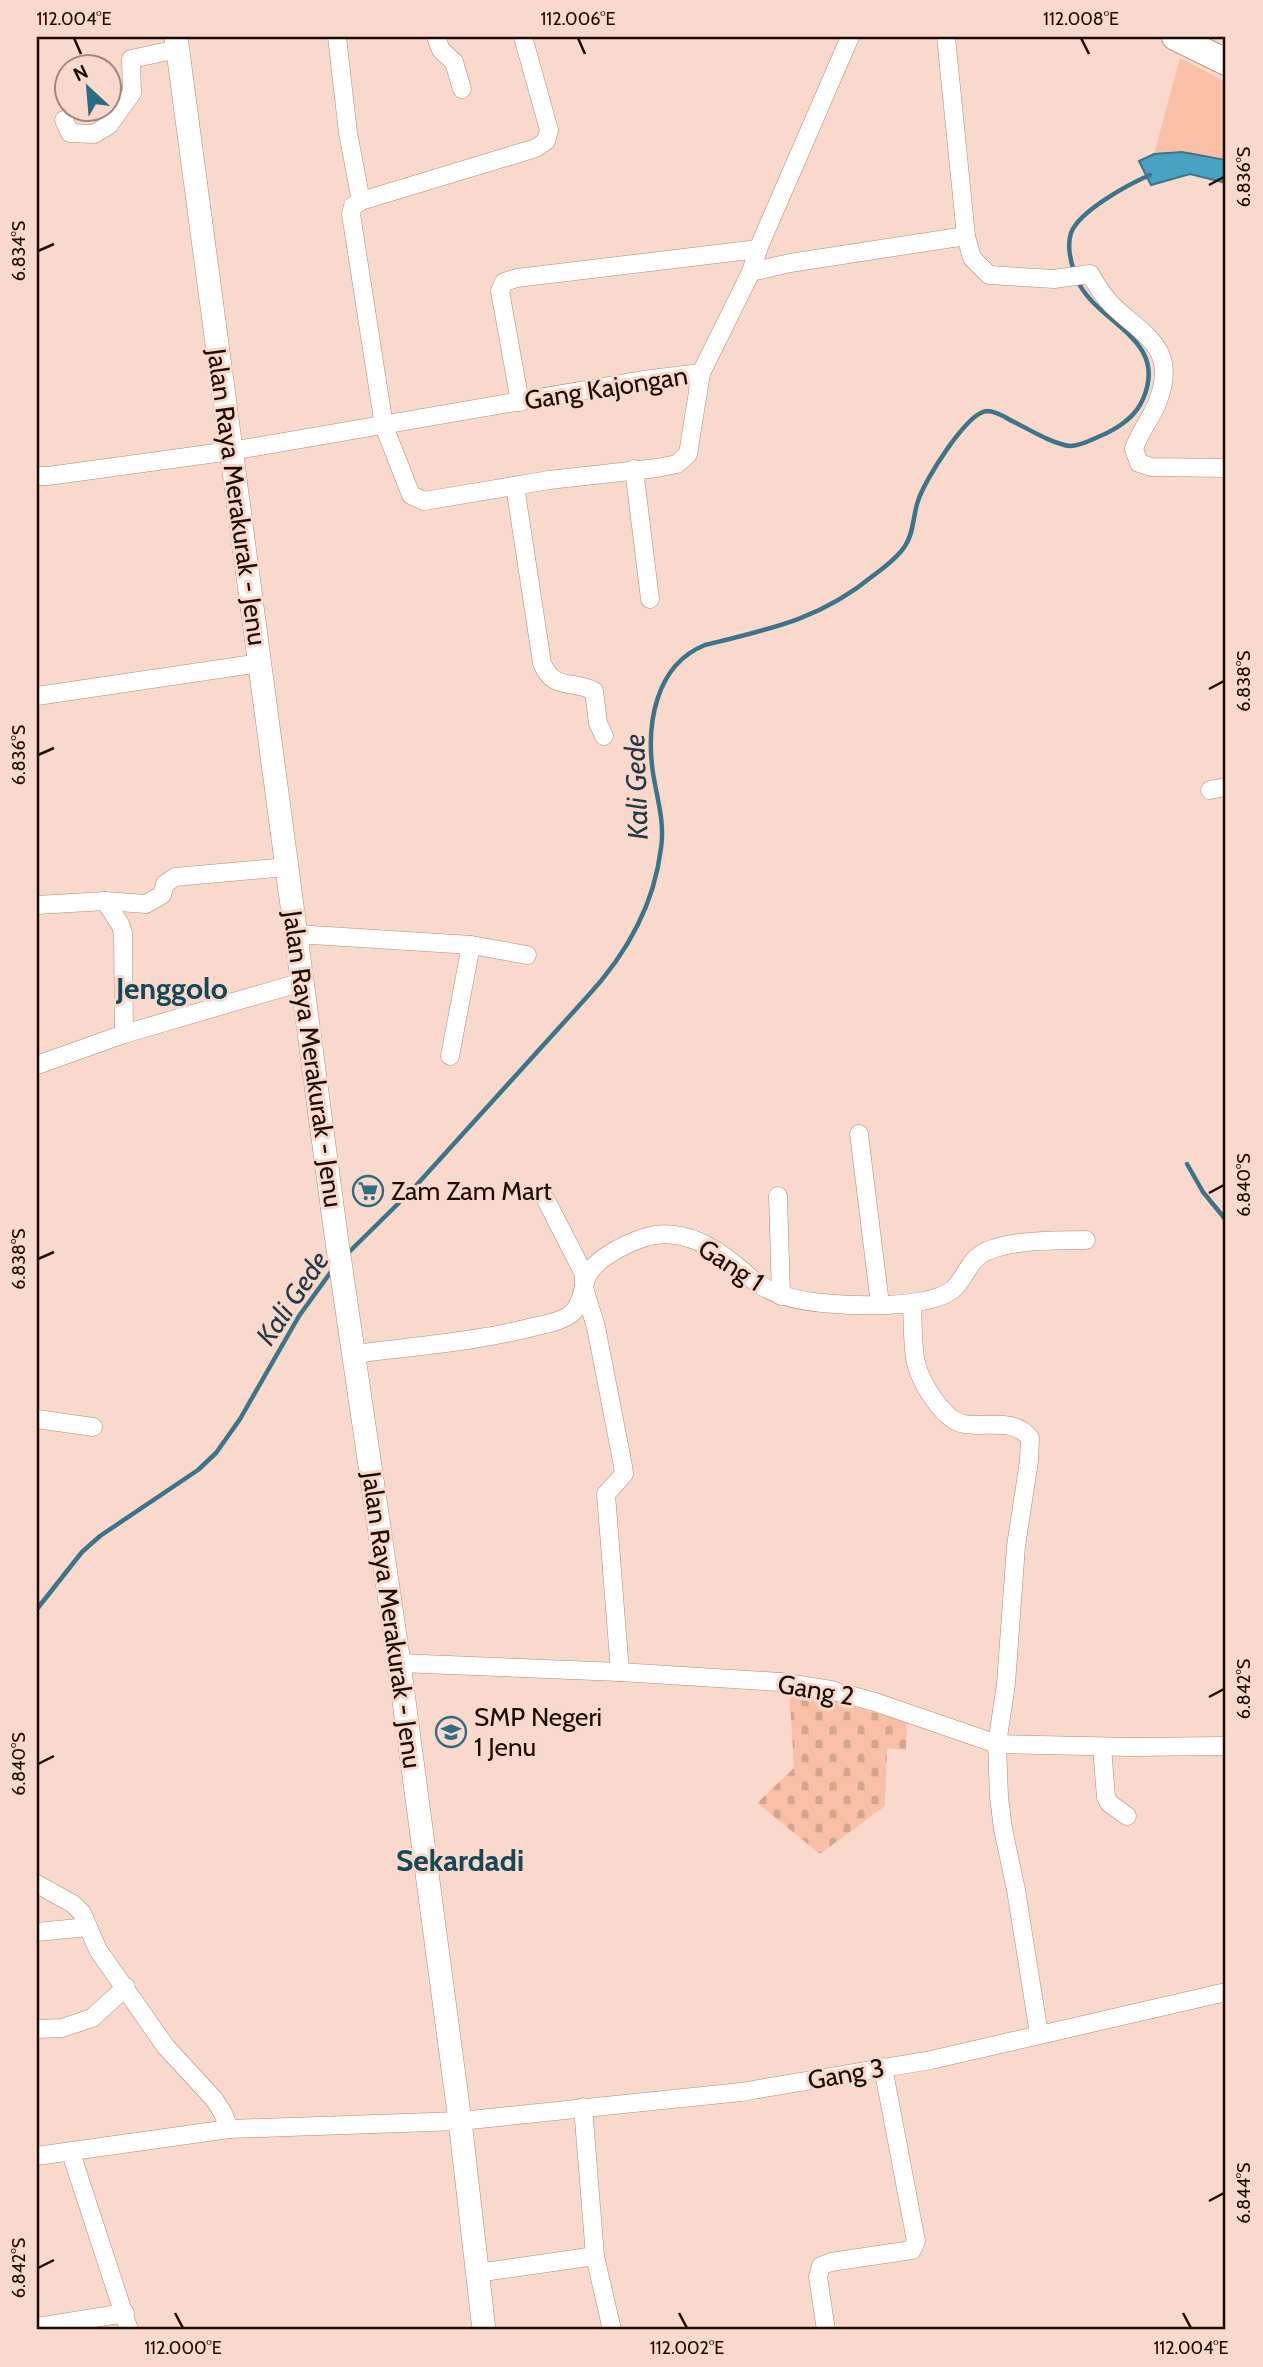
<svg xmlns="http://www.w3.org/2000/svg" width="1263" height="2367" viewBox="0 0 1263 2367" font-family="Cabin,sans-serif">
<defs>
<pattern id="cemetery-stones" width="16" height="16" patternUnits="userSpaceOnUse" patternTransform="scale(1.75)"><rect width="16" height="16" fill="#f9c0a7"/><path d="M2 7V4a2 2 0 0 1 4 0v3zM10 15v-3a2 2 0 0 1 4 0v3z" fill="#d5a48e"/></pattern>
</defs>
<rect width="100%" height="100%" fill="#f9d9cb"/>
<path fill="#f9c0a7" d="M 1180,58 L 1226,82 L 1226,160 L 1182,152 L 1154,154 Z"/>
<path fill="url(#cemetery-stones)" d="M 789,1688 L 907,1722 L 906,1750 L 887,1748 L 885,1806 L 820,1854 L 757,1803 L 794,1768 Z"/>
<path fill="#49a2c2" stroke="#3c7589" stroke-width="2" d="M 1182,152 L 1226,160 L 1226,183 L 1190,174 L 1151,185 L 1139,161 L 1154,154 Z"/>
<g fill="none" stroke-linecap="round" stroke-linejoin="round">
<g stroke="#3c7589" stroke-width="4.5">
<path d="M 1074,271 C 1070,259 1067,245 1071,233 C 1079,211 1129,184 1150,175"/>
<path d="M 1187,1164 L 1203,1192 L 1226,1220"/>
<path d="M 346,1255 L 412,1190 L 586,998 C 626,955 654,907 661,848 C 665,823 657,798 653,773 C 646,725 655,665 705,645 C 770,629 821,619 874,575 C 885,567 898,557 905,546 C 914,533 913,515 918,501 C 924,481 967,412 987,411 C 996,411 1005,417 1012,421 C 1027,428 1054,445 1070,446 C 1082,446 1094,438 1105,434 C 1121,426 1136,416 1143,399 C 1170,337 1095,324 1077,279"/>
<path d="M 37,1609 L 82,1552 L 100,1536 L 198,1470 L 216,1453 L 240,1419 L 299,1316 L 333,1269"/>
</g>
<g stroke="#b68671" stroke-width="19">
<g id="minor">
<path d="M 337,37 L 348,133 L 361,201"/>
<path d="M 436,37 L 441,50 L 454,62 L 462,89"/>
<path d="M 523,37 L 549,130 L 546,141 L 536,148 L 361,201 L 353,206 L 351,214 L 384,426 L 411,495 L 424,501 L 549,480 L 657,468 L 677,464 L 688,454 L 701,373"/>
<path d="M 946,37 L 966,236 L 972,258 L 989,275 L 1054,279 L 1090,274 C 1096,284 1103,296 1112,305 C 1144,336 1178,348 1158,401 C 1152,418 1139,432 1134,449 L 1139,463 L 1151,467 L 1226,468"/>
<path d="M 64,120 L 70,133 L 94,134 L 109,125 L 132,93 L 131,59 L 178,49"/>
<path d="M 751,272 L 790,263 L 966,236"/>
<path d="M 520,402 L 500,291 L 504,282 L 517,278 L 758,249"/>
<path d="M 634,469 L 650,599"/>
<path d="M 37,476 L 48,476 L 231,451 L 643,380 L 701,373 L 751,272 L 758,249 L 850,37"/>
<path d="M 515,486 L 542,663 C 554,692 571,679 594,691 L 598,723 L 604,736"/>
<path d="M 37,696 L 260,663"/>
<path d="M 1210,790 L 1226,787"/>
<path d="M 105,901 L 120,924 L 123,933 L 124,1034"/>
<path d="M 37,905 L 105,901 L 146,904 L 162,895 L 165,884 L 175,877 L 287,867"/>
<path d="M 296,934 L 471,945 L 527,955"/>
<path d="M 450,1056 L 471,945"/>
<path d="M 37,1065 L 124,1034 L 302,982"/>
<path d="M 859,1134 L 880,1304"/>
<path d="M 778,1196 L 781,1296"/>
<path d="M 546,1200 L 584,1274 L 584,1288 L 596,1327 L 623,1466 L 624,1474 L 606,1494 L 620,1672"/>
<path d="M 912,1304 C 913,1323 912,1344 916,1363 C 921,1383 943,1420 964,1424 C 987,1428 1013,1417 1030,1438 L 1029,1461 L 1016,1546 L 1006,1684 L 997,1744 L 999,1797 L 1003,1829 L 1016,1890 L 1039,2034"/>
<path d="M 355,1354 C 414,1346 475,1342 533,1327 C 545,1324 557,1323 568,1316 C 581,1308 582,1292 586,1279 C 594,1257 634,1239 655,1235 C 684,1231 712,1246 733,1263 C 743,1270 751,1280 762,1286 C 780,1297 802,1301 822,1303 C 854,1306 927,1309 952,1290 C 966,1279 968,1259 987,1251 C 1018,1239 1053,1241 1086,1240"/>
<path d="M 37,1419 L 93,1427"/>
<path d="M 399,1663 L 620,1672 L 780,1682 L 831,1690 L 875,1702 L 997,1744 L 1132,1747 L 1226,1746"/>
<path d="M 1102,1747 L 1106,1797 L 1109,1803 L 1127,1816"/>
<path d="M 37,1884 L 73,1904 L 82,1913 L 98,1950 L 166,2047 L 214,2099 L 223,2113 L 229,2129"/>
<path d="M 37,1932 L 88,1927"/>
<path d="M 37,2029 L 62,2028 L 92,2018 L 126,1987"/>
<path d="M 583,2107 L 595,2256 L 612,2330"/>
<path d="M 71,2153 L 129,2330"/>
<path d="M 37,2156 L 229,2129 L 460,2121 L 741,2092 L 931,2060 L 1226,1992"/>
<path d="M 477,2273 L 595,2256"/>
<path d="M 37,2327 L 125,2313"/>
<path d="M 826,2330 L 818,2277 L 821,2266 L 831,2262 L 912,2250 L 916,2241 L 883,2067"/>
</g>
</g>
<g stroke="#b68671" stroke-width="24">
<path id="major" d="M 176,37 L 336,1235 L 399,1663 L 460,2121 L 484,2330"/>
</g>
<g stroke="#b68671" stroke-width="28">
<path id="highway" d="M 1175,37 L 1226,62"/>
</g>
<use href="#minor" stroke="#fff" stroke-width="18"/>
<use href="#major" stroke="#fff" stroke-width="23"/>
<use href="#highway" stroke="#fff" stroke-width="26"/>
</g>
<path fill="none" stroke="#1c0b04" stroke-width="2.5" d="M 74,38 L 81,54M 578,38 L 585,54M 1081,38 L 1089,54M 1209,185 L 1224,177M 38,251 L 54,244M 1209,689 L 1224,681M 38,755 L 54,748M 1209,1193 L 1224,1185M 38,1259 L 54,1252M 1209,1697 L 1224,1689M 38,1764 L 54,1756M 1209,2201 L 1224,2193M 38,2268 L 54,2260M 175,2313 L 183,2328M 679,2313 L 687,2328M 1183,2313 L 1191,2328"/>
<defs>
<g id="supermarket-ring" transform="scale(1.575)"><circle r="9.5" fill="#f9d9cb" stroke="#2e6c82" stroke-width="1.5"/><path d="M-6-5.5h2.5l.6 2H6L4.5 2H-2.5L-4.4-4H-6ZM-1.5 3.2a1.3 1.3 0 1 0 .1 0ZM3 3.2a1.3 1.3 0 1 0 .1 0Z" fill="#2e6c82"/></g>
<g id="school-ring" transform="scale(1.575)"><circle r="9.5" fill="#f9d9cb" stroke="#2e6c82" stroke-width="1.5"/><path d="M0-5L7-2L0 1L-7-2ZM-4 1L0 2.5L4 1V4Q0 6-4 4Z" fill="#2e6c82"/></g>
</defs>
<g fill-rule="evenodd">
<use href="#supermarket-ring" x="368" y="1191"/>
<use href="#school-ring" x="451" y="1732"/>
</g>
<g text-anchor="middle" stroke-width="6" stroke-linejoin="round" paint-order="stroke">
<g font-size="26" fill="#1c0b04" stroke="#f9d9cb">
<text transform="translate(606 388) rotate(-9)" y="9">Gang Kajongan</text>
<text transform="translate(237 497) rotate(82)" y="9">Jalan Raya Merakurak - Jenu</text>
<text transform="translate(313 1059) rotate(82)" y="9">Jalan Raya Merakurak - Jenu</text>
<text transform="translate(731 1265) rotate(33)" y="9">Gang 1</text>
<text transform="translate(392 1620) rotate(82)" y="9">Jalan Raya Merakurak - Jenu</text>
<text transform="translate(816 1690) rotate(10)" y="9">Gang 2</text>
<text transform="translate(846 2074) rotate(-10)" y="9">Gang 3</text>
</g>
<g font-size="26" fill="#1c0b04" stroke="#f9d9cb" text-anchor="start">
<text x="391" y="1200">Zam Zam Mart</text>
<text x="474" y="1726">SMP Negeri<tspan x="474" dy="30">1 Jenu</tspan></text>
</g>
<g font-size="28" font-style="italic" fill="#203b46" stroke="#f9d9cb">
<text transform="translate(636 787) rotate(-92)" y="10">Kali Gede</text>
<text transform="translate(292 1298) rotate(-56)" y="10">Kali Gede</text>
</g>
<g font-size="30" font-weight="bold" fill="#154759" stroke="#f9d9cb">
<text x="172" y="999">Jenggolo</text>
<text x="460" y="1871">Sekardadi</text>
</g>
</g>
<rect width="1263" height="2367" fill="none" stroke="#f9d9cb" stroke-width="77"/>
<g transform="translate(88 88) rotate(334)"><circle r="33" fill="#f9d9cb" stroke="#a1877b" stroke-width="2"/>
<path d="M0-5L12 26L0 18L-12 26Z" fill="#2e6c82"/>
<text y="-10" font-size="19" font-weight="bold" text-anchor="middle" fill="#1c0b04">N</text>
</g>
<rect x="38" y="38" width="1186" height="2290" fill="none" stroke="#1c0b04" stroke-width="2.5"/>
<g font-size="18" text-anchor="middle" fill="#1c0b04">
<text x="74" y="25">112.004°E</text>
<text x="578" y="25">112.006°E</text>
<text x="1081" y="25">112.008°E</text>
<text transform="translate(1244 177) rotate(-90)" y="6">6.836°S</text>
<text transform="translate(19 251) rotate(-90)" y="6">6.834°S</text>
<text transform="translate(1244 681) rotate(-90)" y="6">6.838°S</text>
<text transform="translate(19 755) rotate(-90)" y="6">6.836°S</text>
<text transform="translate(1244 1185) rotate(-90)" y="6">6.840°S</text>
<text transform="translate(19 1259) rotate(-90)" y="6">6.838°S</text>
<text transform="translate(1244 1689) rotate(-90)" y="6">6.842°S</text>
<text transform="translate(19 1764) rotate(-90)" y="6">6.840°S</text>
<text transform="translate(1244 2193) rotate(-90)" y="6">6.844°S</text>
<text transform="translate(19 2268) rotate(-90)" y="6">6.842°S</text>
<text x="183" y="2354">112.000°E</text>
<text x="687" y="2354">112.002°E</text>
<text x="1191" y="2354">112.004°E</text>
</g>
</svg>
